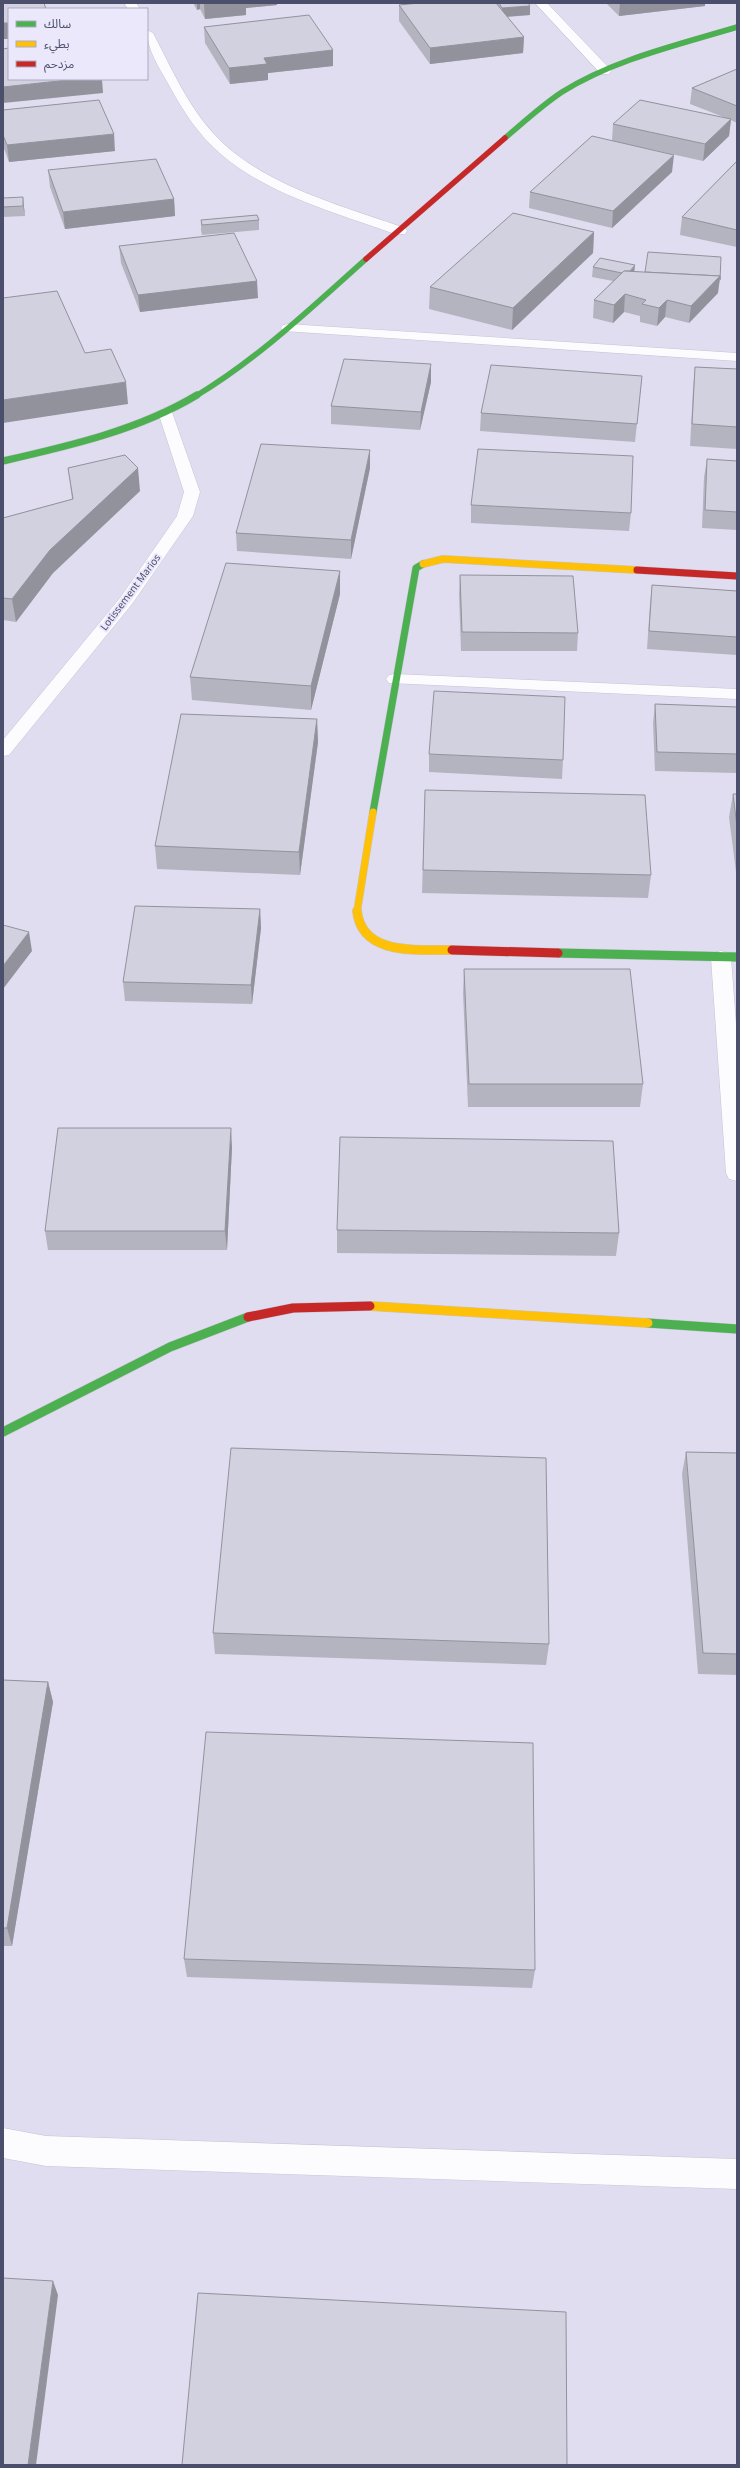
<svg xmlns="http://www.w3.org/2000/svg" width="740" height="2468" viewBox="0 0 740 2468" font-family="'Noto Sans','Noto Sans Arabic',sans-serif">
<rect width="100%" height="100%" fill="#eae7f3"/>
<path fill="#e0ddf1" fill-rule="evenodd" d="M 3,3 L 737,3 L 737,2465 L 3,2465 ZM 9,9 L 147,9 L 147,79 L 9,79 Z"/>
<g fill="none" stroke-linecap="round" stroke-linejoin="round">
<g stroke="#c5c3d2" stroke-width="1">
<g id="street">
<path d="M 124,3 L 136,3 L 140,9 L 128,9 Z"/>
<path d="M 535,3 L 547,3 L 609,68 L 611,71 L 609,74 L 601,74 Z"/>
<path d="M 147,30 L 153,33 C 171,67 187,105 214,134 C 259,184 342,206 405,228 L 407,231 L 405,234 L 395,234 C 339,214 267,194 222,155 C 199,136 183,111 169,85 C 159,67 147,50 147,30 Z"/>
<path d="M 288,324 L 737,353 L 737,361 L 283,331 L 281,328 L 283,325 Z"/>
<path d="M 165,408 L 172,412 L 200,492 L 193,516 L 132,604 L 9,755 L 3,756 L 3,740 L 120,598 L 177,516 L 184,492 L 158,412 Z"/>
<path d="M 395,674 L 737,689 L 737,699 L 389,683 L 386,679 L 389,675 Z"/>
<path d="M 721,951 L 728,953 L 731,958 L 737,1037 L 737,1181 L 729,1179 L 726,1173 L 711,958 L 714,953 Z"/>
<path d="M 3,2128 L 46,2136 L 737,2159 L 737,2189 L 46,2166 L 3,2158 Z"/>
</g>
</g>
<g stroke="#c6c5d3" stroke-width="6">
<g id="fast-far2">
<path d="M 505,138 C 524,122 541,106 562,92 C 615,59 678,45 737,27"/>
<path d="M 196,396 C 259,358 311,308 366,259"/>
</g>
</g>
<g stroke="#c6c5d3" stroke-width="8">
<g id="fast-far1">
<path d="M 3,461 C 69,446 139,430 197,395"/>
<path d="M 373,812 L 416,568 L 423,564"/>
</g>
</g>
<g stroke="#c6c5d3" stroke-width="10">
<g id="fast">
<path d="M 558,953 L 737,957"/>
<path d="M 648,1323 L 737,1329"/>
<path d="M 3,1432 L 170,1347 L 248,1317"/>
</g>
</g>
<g stroke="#c6c5d3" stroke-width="8">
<g id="slow-far1">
<path d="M 423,564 L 443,559 L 637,570"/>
<path d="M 357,912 L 373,812"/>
</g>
</g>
<g stroke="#c6c5d3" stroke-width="10">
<g id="slow">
<path d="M 357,911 C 362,957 420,949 452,950"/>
<path d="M 370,1306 L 648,1323"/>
</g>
</g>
<g stroke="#c6c5d3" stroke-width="6">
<path id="jam-far2" d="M 366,259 L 505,138"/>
</g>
<g stroke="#c6c5d3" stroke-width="8">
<path id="jam-far1" d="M 637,570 L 737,576"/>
</g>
<g stroke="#c6c5d3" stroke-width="10">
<g id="jam">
<path d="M 452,950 L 558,953"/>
<path d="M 248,1317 L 293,1308 L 370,1306"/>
</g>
</g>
<use href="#street" fill="#fcfbfd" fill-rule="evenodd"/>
<use href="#fast-far2" stroke="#4caf50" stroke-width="5.5"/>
<use href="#fast-far1" stroke="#4caf50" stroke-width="7"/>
<use href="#fast" stroke="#4caf50" stroke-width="9"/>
<use href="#slow-far1" stroke="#ffc107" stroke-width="7"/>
<use href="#slow" stroke="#ffc107" stroke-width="9"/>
<use href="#jam-far2" stroke="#c62828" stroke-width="5.5"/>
<use href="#jam-far1" stroke="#c62828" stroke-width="7"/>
<use href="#jam" stroke="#c62828" stroke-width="9"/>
</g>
<g fill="#b4b4c0">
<path d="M 193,3 L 277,3 L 277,5 L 246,8 L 246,15 L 205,19 L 200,9 L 197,10 Z"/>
<path d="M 473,3 L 528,3 L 530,15 L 507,17 L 524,37 L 523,53 L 430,64 L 399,21 L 399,5 Z"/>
<path d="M 606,3 L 705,3 L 705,6 L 619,16 Z"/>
<path d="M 204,27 L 333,50 L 333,66 L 268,73 L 268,80 L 230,84 L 205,43 Z"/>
<path d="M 737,69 L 737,123 L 731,120 L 729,136 L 703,161 L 612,141 L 613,124 L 726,118 L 690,104 L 692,88 Z"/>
<path d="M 3,110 L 115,151 L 9,162 L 3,146 Z"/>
<path d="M 737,161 L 737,247 L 680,235 L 682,217 Z"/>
<path d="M 48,170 L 174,199 L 175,216 L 65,229 L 50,187 Z"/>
<path d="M 672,172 L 612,228 L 529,208 L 530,192 Z"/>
<path d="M 3,198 L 24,207 L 25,216 L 3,217 Z"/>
<path d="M 201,220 L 259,220 L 259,230 L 202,235 L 201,230 Z"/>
<path d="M 594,232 L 593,253 L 512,330 L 429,309 L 430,287 Z"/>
<path d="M 119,246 L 258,298 L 140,312 L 121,263 Z"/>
<path d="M 593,267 L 720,280 L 718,291 L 718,293 L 689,323 L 665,317 L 657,326 L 640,322 L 640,316 L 624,312 L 613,323 L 593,318 L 594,300 L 613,281 L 592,277 Z"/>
<path d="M 431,364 L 431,382 L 420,430 L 331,424 L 331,406 Z"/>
<path d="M 695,367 L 737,369 L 737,449 L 690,446 L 693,389 Z"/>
<path d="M 642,376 L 635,442 L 480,431 L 481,413 Z"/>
<path d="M 707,459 L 737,461 L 737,530 L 702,528 L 704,477 Z"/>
<path d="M 68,468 L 140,491 L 53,573 L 16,622 L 3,620 L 3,518 L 72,499 Z"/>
<path d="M 370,468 L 351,559 L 237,551 L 236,533 Z"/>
<path d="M 471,505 L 631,513 L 629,531 L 471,523 Z"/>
<path d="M 460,575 L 578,633 L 577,651 L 461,651 L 459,594 Z"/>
<path d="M 652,585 L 737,591 L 737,655 L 647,649 L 650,604 Z"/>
<path d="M 340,594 L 311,710 L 192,700 L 190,677 Z"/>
<path d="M 655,704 L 737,707 L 737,773 L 655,771 L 653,723 Z"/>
<path d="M 317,719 L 318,742 L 300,875 L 157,869 L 155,846 Z"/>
<path d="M 429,754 L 563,760 L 562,779 L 429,772 Z"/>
<path d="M 425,790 L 651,875 L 648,898 L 422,893 Z"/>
<path d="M 733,794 L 737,794 L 737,880 L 729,817 Z"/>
<path d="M 260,909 L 261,928 L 252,1004 L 125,1001 L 123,982 Z"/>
<path d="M 464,969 L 643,1084 L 640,1107 L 468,1107 L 463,993 Z"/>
<path d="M 232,1147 L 227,1250 L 48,1250 L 45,1231 Z"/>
<path d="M 337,1230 L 619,1233 L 616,1256 L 337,1253 Z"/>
<path d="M 686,1452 L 737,1453 L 737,1675 L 698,1674 L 682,1474 Z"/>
<path d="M 213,1633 L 549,1644 L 546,1665 L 215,1654 Z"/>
<path d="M 3,1680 L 48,1682 L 53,1702 L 12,1946 L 3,1946 Z"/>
<path d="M 184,1959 L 535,1970 L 532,1988 L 187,1977 Z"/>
</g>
<g fill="#92929c">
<path d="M 197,3 L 200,3 L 200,9 L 197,10 Z"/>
<path d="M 211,3 L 277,3 L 277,5 L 246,8 L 246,15 L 205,19 L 204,4 Z"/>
<path d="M 620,3 L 705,3 L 705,6 L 619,16 Z"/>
<path d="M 530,6 L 530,15 L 502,17 L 502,8 Z"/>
<rect x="3" y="23" width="6" height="16"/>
<path d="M 524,37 L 523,53 L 430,64 L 430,48 Z"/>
<path d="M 333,50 L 333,66 L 268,73 L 268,80 L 230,84 L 229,68 L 264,58 Z"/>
<path d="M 77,79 L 102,79 L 103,93 L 3,103 L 3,87 Z"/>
<path d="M 731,119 L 729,136 L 703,161 L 705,144 Z"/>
<path d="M 114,134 L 115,151 L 9,162 L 7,145 Z"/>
<path d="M 674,155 L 672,172 L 612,228 L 613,211 Z"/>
<path d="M 23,197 L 24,207 L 25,216 L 23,206 Z"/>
<path d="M 174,199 L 175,216 L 65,229 L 63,212 Z"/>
<path d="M 594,232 L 593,253 L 512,330 L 513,308 Z"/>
<path d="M 635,265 L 634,275 L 628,274 Z"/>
<path d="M 720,276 L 718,293 L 689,323 L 691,306 Z"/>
<path d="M 257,281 L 258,298 L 140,312 L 138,295 Z"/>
<path d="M 625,294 L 624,312 L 613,323 L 614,305 Z"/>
<path d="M 667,300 L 665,317 L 657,326 L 659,308 Z"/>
<path d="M 431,364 L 431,382 L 420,430 L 421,412 Z"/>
<path d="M 126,382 L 128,404 L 3,423 L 3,400 Z"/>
<path d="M 370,450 L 370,468 L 351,559 L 351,540 Z"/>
<path d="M 138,468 L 140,491 L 53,573 L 16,622 L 12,599 L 50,550 Z"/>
<path d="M 340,571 L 340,594 L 311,710 L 311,686 Z"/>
<path d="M 317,719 L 318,742 L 300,875 L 299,852 Z"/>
<path d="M 260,909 L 261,928 L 252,1004 L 251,985 Z"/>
<path d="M 29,932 L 32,951 L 3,989 L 3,966 Z"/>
<path d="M 231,1128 L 232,1147 L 227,1250 L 225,1231 Z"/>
<path d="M 48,1682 L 53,1702 L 12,1946 L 7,1928 Z"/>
<path d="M 53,2281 L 58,2295 L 36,2465 L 28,2465 Z"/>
</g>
<g fill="#d1d1df" stroke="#92929c">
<path d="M 3,3 L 44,3 L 46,9 L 9,9 L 9,23 L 3,23 Z"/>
<path d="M 419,3 L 496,3 L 524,37 L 430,48 L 399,5 Z"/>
<path d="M 499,3 L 528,3 L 530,6 L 502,8 Z"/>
<path d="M 309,15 L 333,50 L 264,58 L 267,64 L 229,68 L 204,27 Z"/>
<path d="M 9,48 L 9,79 L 77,79 L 3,87 L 3,49 Z"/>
<path d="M 737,69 L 737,106 L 692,88 Z"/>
<path d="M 99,100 L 114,134 L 7,145 L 3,135 L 3,110 Z"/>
<path d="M 640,100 L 731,119 L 705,144 L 613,124 Z"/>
<path d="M 592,136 L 674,155 L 613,211 L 530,192 Z"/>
<path d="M 156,159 L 174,199 L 63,212 L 48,170 Z"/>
<path d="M 737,161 L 737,230 L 682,217 Z"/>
<path d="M 23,197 L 23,206 L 3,207 L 3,198 Z"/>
<path d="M 513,213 L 594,232 L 513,308 L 430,287 Z"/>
<path d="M 257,215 L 259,220 L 202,225 L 201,220 Z"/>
<path d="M 234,233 L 257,281 L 138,295 L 119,246 Z"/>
<path d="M 648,252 L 721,257 L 720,280 L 720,276 L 645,272 Z"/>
<path d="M 600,258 L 635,265 L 630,271 L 624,271 L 622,273 L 593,267 Z"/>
<path d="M 624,271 L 720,276 L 691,306 L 667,300 L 659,308 L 642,304 L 646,300 L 625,294 L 614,305 L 594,300 Z"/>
<path d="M 57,291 L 85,353 L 111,349 L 126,382 L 3,400 L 3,298 Z"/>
<path d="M 344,359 L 431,364 L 421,412 L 331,406 Z"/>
<path d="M 491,365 L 642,376 L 637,424 L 481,413 Z"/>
<path d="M 695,367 L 737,369 L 737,427 L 692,424 Z"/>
<path d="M 261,444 L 370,450 L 351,540 L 236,533 Z"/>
<path d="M 478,449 L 633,456 L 631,513 L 471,505 Z"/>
<path d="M 125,455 L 138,468 L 50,550 L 12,599 L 3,598 L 3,518 L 73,499 L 68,468 Z"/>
<path d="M 707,459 L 737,461 L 737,512 L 705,510 Z"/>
<path d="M 226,563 L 340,571 L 311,686 L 190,677 Z"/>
<path d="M 460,575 L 573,576 L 578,633 L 462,632 Z"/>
<path d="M 652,585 L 737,591 L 737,637 L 649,631 Z"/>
<path d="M 434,691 L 565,697 L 563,760 L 429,754 Z"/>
<path d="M 655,704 L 737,707 L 737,754 L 657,752 Z"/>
<path d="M 181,714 L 317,719 L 299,852 L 155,846 Z"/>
<path d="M 425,790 L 645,795 L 651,875 L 423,870 Z"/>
<path d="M 733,794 L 737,794 L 737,827 Z"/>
<path d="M 135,906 L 260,909 L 251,985 L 123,982 Z"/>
<path d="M 3,925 L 29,932 L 3,966 Z"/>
<path d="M 464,969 L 630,969 L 643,1084 L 469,1084 Z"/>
<path d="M 58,1128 L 231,1128 L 225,1231 L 45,1231 Z"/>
<path d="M 340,1137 L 613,1141 L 619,1233 L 337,1230 Z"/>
<path d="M 231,1448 L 546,1458 L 549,1644 L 213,1633 Z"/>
<path d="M 686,1452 L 737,1453 L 737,1654 L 703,1653 Z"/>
<path d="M 3,1680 L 48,1682 L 7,1928 L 3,1928 Z"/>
<path d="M 206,1732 L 533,1743 L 535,1970 L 184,1959 Z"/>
<path d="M 3,2278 L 53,2281 L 28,2465 L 3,2465 Z"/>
<path d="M 198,2293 L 566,2312 L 567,2465 L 182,2465 Z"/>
</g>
<g text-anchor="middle" stroke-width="4" stroke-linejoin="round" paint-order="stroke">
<g font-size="10" fill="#4c4f6c" stroke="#ebe8fc">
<text transform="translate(130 592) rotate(-53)" y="4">Lotissement Marios</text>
</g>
</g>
<rect width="740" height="2468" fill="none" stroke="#4c4f6c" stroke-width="8"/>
<rect x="8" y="8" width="140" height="72" fill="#ebe8fc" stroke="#ababc2"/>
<rect x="16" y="21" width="20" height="6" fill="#4caf50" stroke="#ababc2"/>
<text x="44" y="28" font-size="12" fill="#4c4f6c">سالك</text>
<rect x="16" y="41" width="20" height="6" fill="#ffc107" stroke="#ababc2"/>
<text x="44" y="48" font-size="12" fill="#4c4f6c">بطيء</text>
<rect x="16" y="61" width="20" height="6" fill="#c62828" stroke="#ababc2"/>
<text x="44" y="68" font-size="12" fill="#4c4f6c">مزدحم</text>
</svg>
